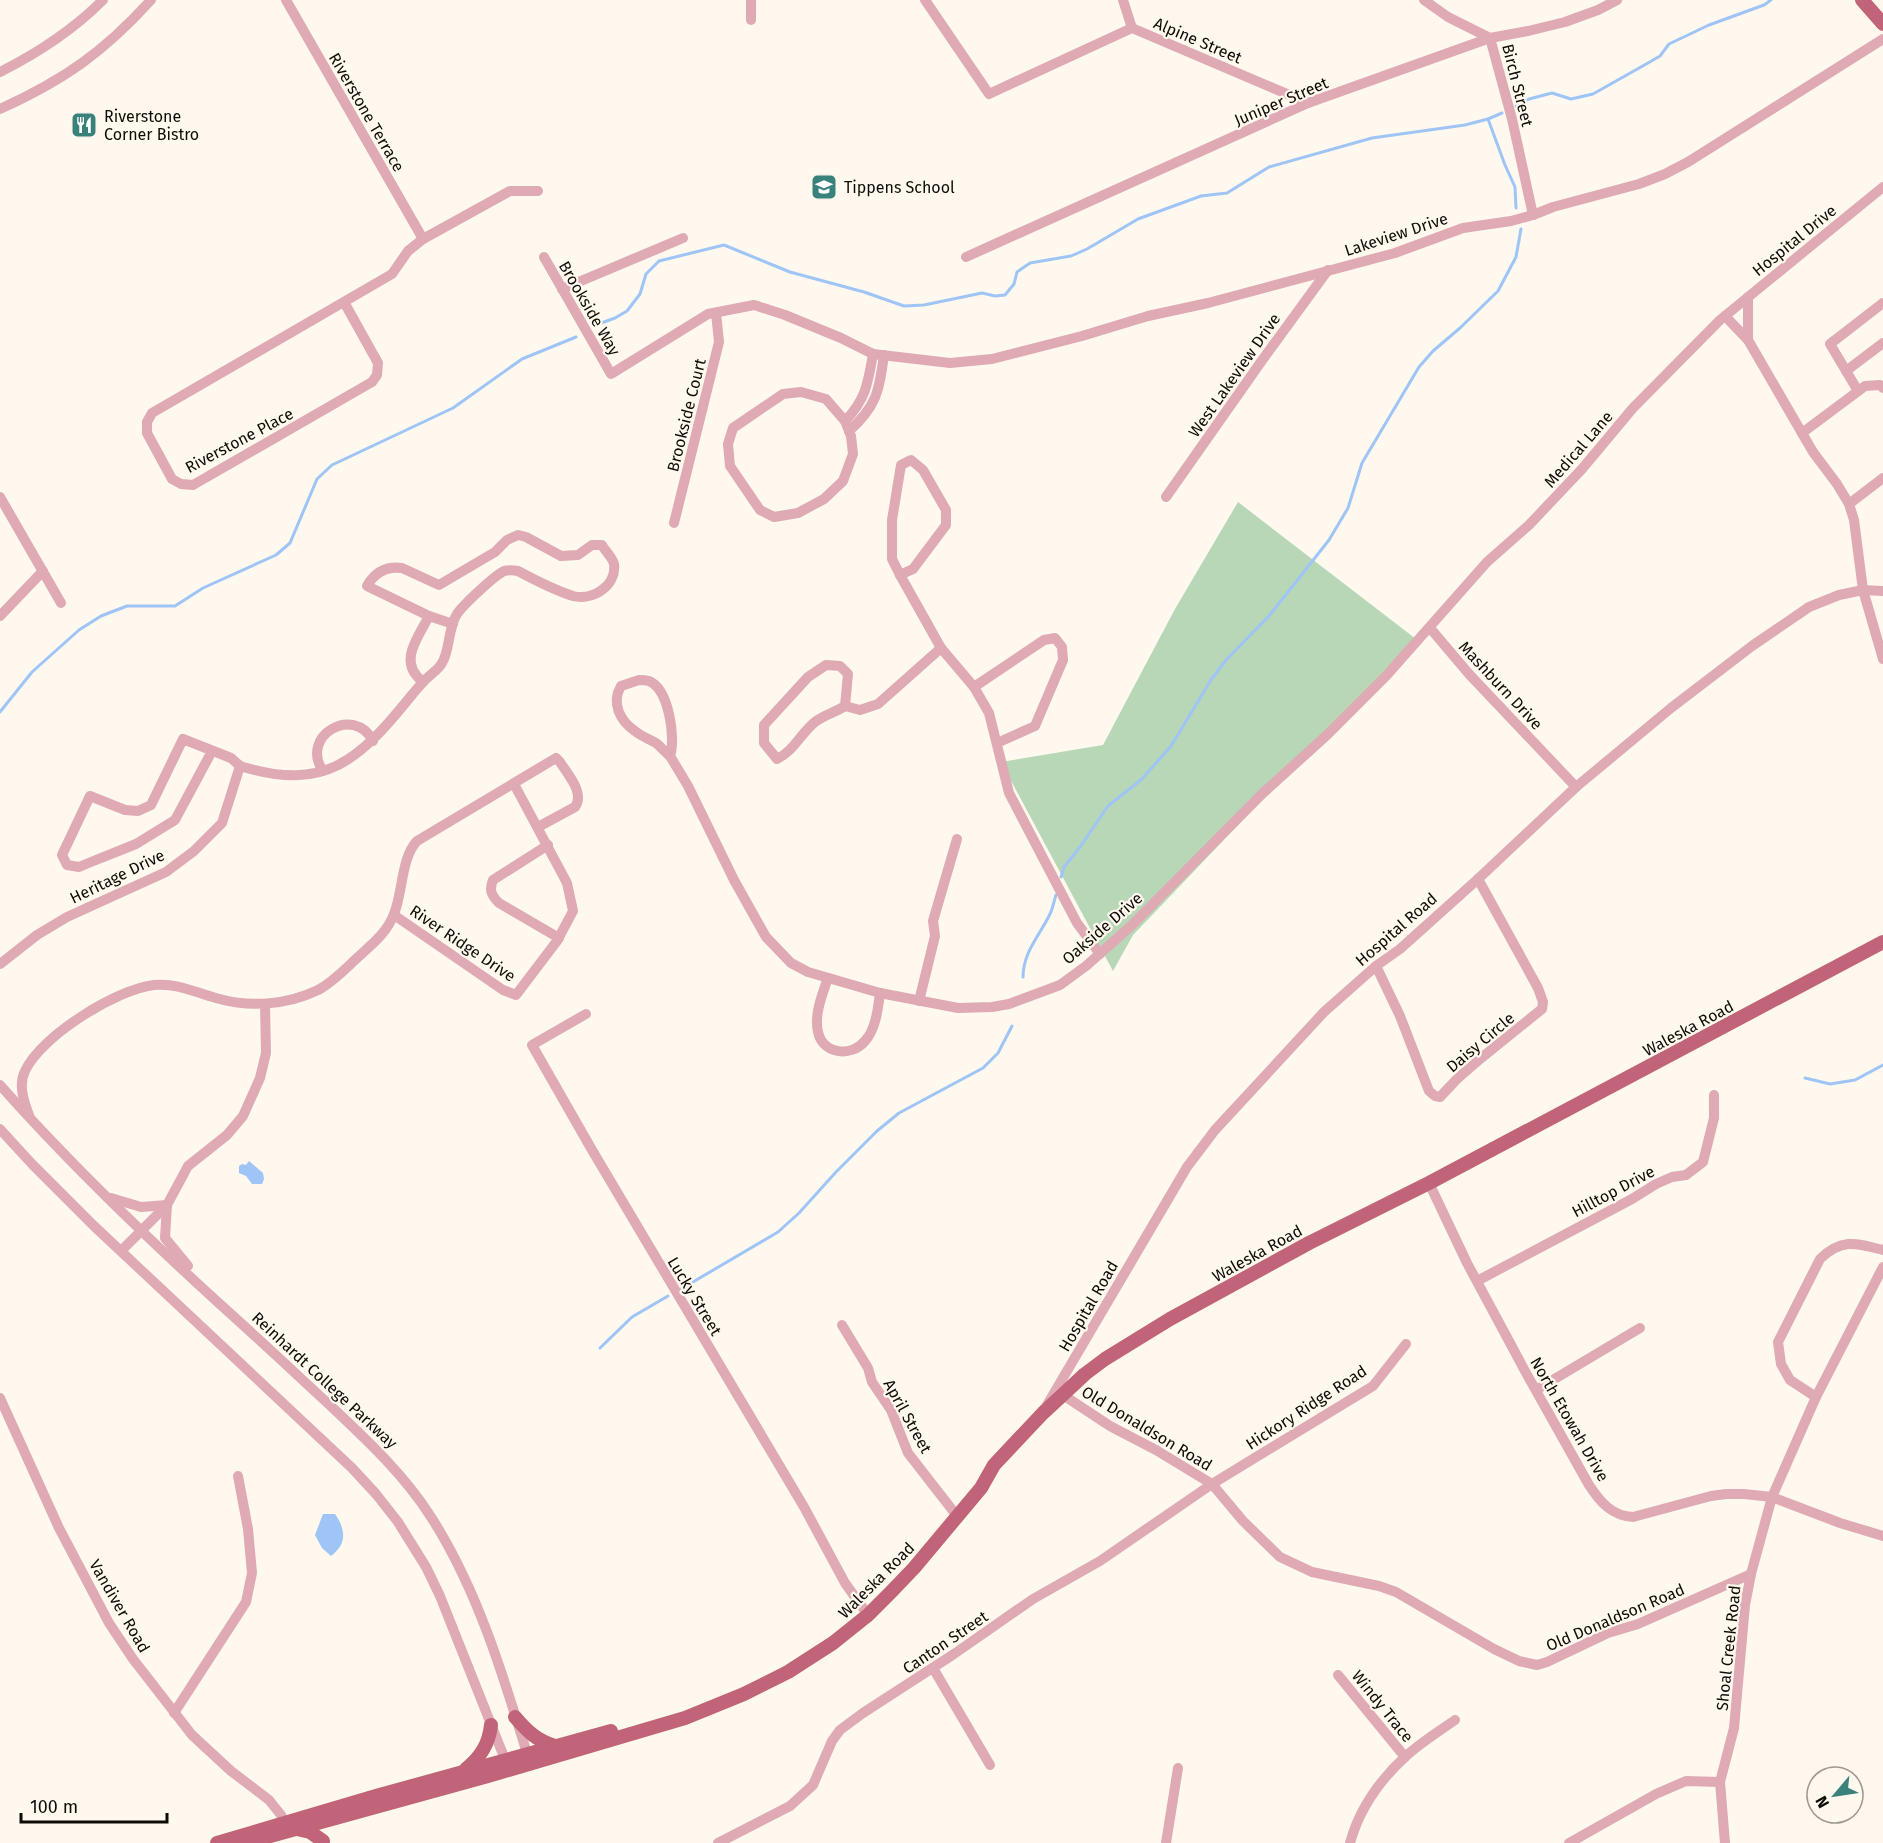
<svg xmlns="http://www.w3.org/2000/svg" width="1883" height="1843" viewBox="0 0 1883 1843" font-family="'Fira Sans',sans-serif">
<rect width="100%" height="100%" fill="#fff8ee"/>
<path fill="#b7d7b6" d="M 1238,502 L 1416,639 L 1133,935 L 1113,971 L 1001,762 L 1103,745 L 1175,609 Z"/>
<g fill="#9fc4f6">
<path d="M 249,1161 L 263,1173 L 264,1179 L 262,1184 L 252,1184 L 246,1176 L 239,1173 L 239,1166 L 242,1164 L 246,1165 Z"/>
<path d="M 323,1514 L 335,1514 C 346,1530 347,1544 331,1556 L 322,1548 L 315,1535 Z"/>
</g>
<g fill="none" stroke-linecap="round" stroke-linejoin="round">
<g stroke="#9fc4f6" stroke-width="3">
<path d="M 1516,106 L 1529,99 L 1552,93 L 1571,99 L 1593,94 L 1648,63 L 1660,56 L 1669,44 L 1709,25 L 1764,5 L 1771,0"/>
<path d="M 1488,119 L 1505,165 L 1515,187 L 1516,208"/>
<path d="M 593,326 L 615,318 L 627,311 L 640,294 L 646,274 L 659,261 L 724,245 L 790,272 L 864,292 L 904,306 L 924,305 L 982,293 L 995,296 L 1005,295 L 1014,284 L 1017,272 L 1030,263 L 1071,256 L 1087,249 L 1138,219 L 1201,196 L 1227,193 L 1269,167 L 1372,138 L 1465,125 L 1488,119 L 1502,113"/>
<path d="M 0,712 L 32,672 L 79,630 L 101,616 L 127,606 L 175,606 L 203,588 L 276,555 L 290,543 L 317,479 L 332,465 L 453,408 L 522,359 L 576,337"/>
<path d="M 1061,877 L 1064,867 L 1080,847 L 1108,806 L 1142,779 L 1171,746 L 1211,680 L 1226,660 L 1269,616 L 1329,540 L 1348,508 L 1362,463 L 1419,367 L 1433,351 L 1460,328 L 1498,291 L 1516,257 L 1521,229"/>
<path d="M 1023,977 C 1023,952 1040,935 1050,914 C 1053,908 1054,901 1056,895"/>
<path d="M 1805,1078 L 1830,1084 L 1855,1080 L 1883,1065"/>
<path d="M 681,1289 L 778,1232 L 799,1213 L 836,1172 L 877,1131 L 899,1113 L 983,1068 L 998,1053 L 1012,1026"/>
<path d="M 600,1348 L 632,1317 L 668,1296"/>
</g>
<g stroke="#dfaab3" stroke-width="10">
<path d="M 286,0 L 423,239"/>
<path d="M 925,0 L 989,94 L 1132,28 L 1308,103"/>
<path d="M 1123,0 L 1132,28"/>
<path d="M 1424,0 L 1448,17 L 1490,38 L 1512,119 L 1533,215"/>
<path d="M 751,20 L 751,0"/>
<path d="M 0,72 C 38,53 73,30 103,0"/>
<path d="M 0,109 C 64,80 104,52 151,0"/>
<path d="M 544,257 L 611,374 L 708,314 L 754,305 L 785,315 L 841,338 L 873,354 L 950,363 L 992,359 L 1082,336 L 1148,316 L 1208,303 L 1395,253 L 1463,228 L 1511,221 L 1533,215 L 1553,207 L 1639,184 L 1665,174 L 1688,162 L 1883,39"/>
<path d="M 966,257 L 1308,103 L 1490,38 L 1528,31 L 1565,22 L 1598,10 L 1617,0"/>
<path d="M 562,289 L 683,238"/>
<path d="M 1748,297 L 1748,340"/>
<path d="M 344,302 L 378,363 L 377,375 L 372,382 L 193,485 L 181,484 L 172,479 L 147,433 L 147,422 L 152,413 L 392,274 L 408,251 L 423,239 L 510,191 L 538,191"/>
<path d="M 1725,316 L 1748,340 L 1813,452 L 1837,484 L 1849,504 L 1854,520 L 1863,590 L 1883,659"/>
<path d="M 1846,371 L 1883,343"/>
<path d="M 1858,391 L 1830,344 L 1883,303"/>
<path d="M 801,392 L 826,399 L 845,421 L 851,436 L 853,454 L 843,481 L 824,499 L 798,513 L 774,517 L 760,510 L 730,466 L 728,444 L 733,428 L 783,394 Z"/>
<path d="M 845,421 C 866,399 868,383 873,354"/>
<path d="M 849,431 C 877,406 879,391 884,355"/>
<path d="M 1802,433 L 1865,386 L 1880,385 L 1883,388"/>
<path d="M 911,460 L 923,470 L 946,510 L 946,525 L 913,569 L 900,575 L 892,559 L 892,520 L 901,465 Z"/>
<path d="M 0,497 L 61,603"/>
<path d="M 1166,497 L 1263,359 L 1328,270"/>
<path d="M 1849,504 L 1883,478"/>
<path d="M 674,523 L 719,342 L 716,313"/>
<path d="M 900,575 L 941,648 L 974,687 L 989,713 L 1009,793 L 1077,923 L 1100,954"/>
<path d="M 0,616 L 43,571"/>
<path d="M 1430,628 L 1469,674 L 1576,787"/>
<path d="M 826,665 L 840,666 L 848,674 L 845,706 C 836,712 824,715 815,722 C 801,733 794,751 777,759 L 764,743 L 764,725 L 808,677 Z"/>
<path d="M 639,680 C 642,680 646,680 649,681 C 669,689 676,739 670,756 C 665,752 661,747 656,743 C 649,739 641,736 635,731 C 620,721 611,703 621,686 Z"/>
<path d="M 423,682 C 397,662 418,638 429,616"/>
<path d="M 974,687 L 1044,640 L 1055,638 L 1062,647 L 1063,660 L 1035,726 L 997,743"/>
<path d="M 845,706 L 860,710 L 878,704 L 941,648"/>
<path d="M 670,756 L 688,786 L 734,880 L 766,937 L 791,963 L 808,972 L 880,993 L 958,1008 L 992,1007 L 1009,1004 L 1060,985 L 1086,966 L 1132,925 L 1262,794 L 1327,735 L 1387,675 L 1487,562 L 1529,525 L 1582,469 L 1633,408 L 1720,320 L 1883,187"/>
<path d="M 240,766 C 326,793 360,759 411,696 C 416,690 421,684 426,679 C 431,674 439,669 442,663 C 450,650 448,628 457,614 C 463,605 494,576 504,571 C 509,570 513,570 518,571 C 533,579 557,591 573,596 C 592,601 617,586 614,564 C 613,558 605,551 602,545 L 592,545 L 578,555 L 561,556 L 526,537 L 518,535 L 507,540 L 495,552 L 439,585 L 402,568 C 387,566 375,572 367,586 L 429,616 L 453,624"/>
<path d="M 323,771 C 299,736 354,704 373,741"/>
<path d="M 548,845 L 493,880 C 489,890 491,895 499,903 L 559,938"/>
<path d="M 394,915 L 503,990 L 516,995 L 557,941 L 573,911 L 567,883 L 514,784"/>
<path d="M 0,964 L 37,935 L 67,917 L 166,872 L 194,851 L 222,823 L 240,766 L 231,758 L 183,739 L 151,805 L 138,811 L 125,810 L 90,796 L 62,855 L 67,865 L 79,867 L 91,862 L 136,844 L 175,820 L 212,751"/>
<path d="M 1376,966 L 1400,1016 L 1429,1091 L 1435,1096 L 1440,1097 L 1457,1079 L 1480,1059 L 1542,1009 L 1543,1002 L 1538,988 L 1478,879"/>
<path d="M 828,978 C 822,995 814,1015 818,1032 C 823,1055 852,1057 865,1041 C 876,1029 878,1008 880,993"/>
<path d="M 919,1001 L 935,936 L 933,921 L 957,839"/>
<path d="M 586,1014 L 532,1045 L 592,1150 L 804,1507 L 845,1583 L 868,1615"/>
<path d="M 0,1085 C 69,1163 145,1236 222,1306 C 260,1340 297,1375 335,1410 C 370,1443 405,1476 431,1517 C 478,1590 504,1678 529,1760"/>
<path d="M 29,1115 C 24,1102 18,1085 25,1071 C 41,1036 117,989 154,985 C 178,983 194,992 216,998 C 249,1008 287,1005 318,990 C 333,982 344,970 357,958 C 371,945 387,933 394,914 C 403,892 401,858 417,841 L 556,758 L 560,762 C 568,775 585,793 575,807 L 538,827"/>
<path d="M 0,1129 L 32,1164 L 94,1226 L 352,1468 L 376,1494 L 398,1522 L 426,1567 L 440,1596 L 508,1767"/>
<path d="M 1429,1183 L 1467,1263 L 1525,1371 L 1589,1485 C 1600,1502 1612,1516 1633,1517 L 1711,1496 L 1726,1494 L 1744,1494 L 1772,1497 L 1840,1523 L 1883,1536"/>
<path d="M 111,1198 L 141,1207 L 167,1205 L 165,1238 L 188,1266"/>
<path d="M 121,1251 L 167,1205 L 188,1166 L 227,1135 L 243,1116 L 260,1078 L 266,1053 L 265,1004"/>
<path d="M 1477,1281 L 1632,1199 L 1656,1184 L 1672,1177 L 1686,1175 L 1703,1162 L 1714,1118 L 1714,1095"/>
<path d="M 842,1325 L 868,1368 L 872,1382 L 891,1410 L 908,1453 L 957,1516"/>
<path d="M 1536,1390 L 1640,1328"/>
<path d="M 1063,1395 L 1110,1426 L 1156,1450 L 1212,1484 L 1243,1521 L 1280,1557 L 1312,1572 L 1379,1586 L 1396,1592 L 1494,1649 L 1519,1661 L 1537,1665 L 1547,1662 L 1608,1633 L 1638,1624 L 1751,1574"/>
<path d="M 1816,1397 L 1790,1380 L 1781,1364 L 1778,1342 L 1820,1259 C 1842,1238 1856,1243 1883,1250"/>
<path d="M 0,1398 L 59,1528 L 109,1623 L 133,1659 L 192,1735 L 231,1771 L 269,1800 L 281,1815 L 284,1822"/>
<path d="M 1047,1405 L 1187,1167 L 1215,1130 L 1324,1012 L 1376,966 L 1400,949 L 1478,879 L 1576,787 L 1671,708 L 1752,646 L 1809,607 L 1839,595 L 1863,590 L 1883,591"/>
<path d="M 933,1668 L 990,1765"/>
<path d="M 1338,1675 L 1405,1757"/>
<path d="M 174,1713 L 246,1602 L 252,1573 L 248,1529 L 238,1476"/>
<path d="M 718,1843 L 790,1806 L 813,1785 L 832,1741 L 840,1730 L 863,1713 L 954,1654 L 1033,1599 L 1100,1561 L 1212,1484 L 1373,1386 L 1406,1344"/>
<path d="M 1166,1843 L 1178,1768"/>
<path d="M 1350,1843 C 1359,1810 1380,1780 1405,1757 C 1420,1743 1438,1732 1455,1720"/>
<path d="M 1569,1843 L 1656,1794 L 1686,1781 L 1720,1782"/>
<path d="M 1725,1843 L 1720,1782 L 1734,1728 L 1745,1605 L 1751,1574 L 1772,1497 L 1816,1397 L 1883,1267"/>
</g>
<g stroke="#c16479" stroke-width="14">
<path d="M 1862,0 L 1883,24"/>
<path d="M 515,1717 C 527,1731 537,1741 555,1746"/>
<path d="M 466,1769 C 481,1757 489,1744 491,1725"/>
<path d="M 297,1829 L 310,1832 L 323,1841"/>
<path d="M 217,1843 L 376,1796 L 611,1731"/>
<path d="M 245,1843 L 488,1776 L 685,1718 L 744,1694 L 788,1672 L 833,1643 L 868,1615 L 891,1592 L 914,1568 L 981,1488 L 994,1465 L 1043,1413 L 1085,1374 L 1105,1359 L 1170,1319 L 1309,1243 L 1429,1183 L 1883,942"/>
</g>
</g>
<defs>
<g id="restaurant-square" transform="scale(1.35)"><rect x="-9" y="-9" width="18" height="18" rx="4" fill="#39817b" stroke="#fff8ee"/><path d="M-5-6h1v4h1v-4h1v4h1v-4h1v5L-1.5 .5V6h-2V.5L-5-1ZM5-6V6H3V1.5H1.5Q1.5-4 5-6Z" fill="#fff"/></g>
<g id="school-square" transform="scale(1.35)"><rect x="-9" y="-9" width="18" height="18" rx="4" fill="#39817b" stroke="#fff8ee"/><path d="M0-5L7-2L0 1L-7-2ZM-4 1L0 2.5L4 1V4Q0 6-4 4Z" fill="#fff"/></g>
</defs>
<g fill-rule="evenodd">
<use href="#restaurant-square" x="84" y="125"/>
<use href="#school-square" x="824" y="187"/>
</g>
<g text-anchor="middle" stroke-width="4.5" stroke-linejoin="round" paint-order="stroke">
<g font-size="16" fill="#0e0b06" stroke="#fff8ee">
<text transform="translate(1198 40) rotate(23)" y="6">Alpine Street</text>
<text transform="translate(1518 85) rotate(76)" y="6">Birch Street</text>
<text transform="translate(1281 101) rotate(-23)" y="6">Juniper Street</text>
<text transform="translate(367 112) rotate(60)" y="6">Riverstone Terrace</text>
<text transform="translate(1396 234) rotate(-18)" y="6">Lakeview Drive</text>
<text transform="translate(1794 240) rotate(-39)" y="6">Hospital Drive</text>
<text transform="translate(590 308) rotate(60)" y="6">Brookside Way</text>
<text transform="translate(1234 375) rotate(-55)" y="6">West Lakeview Drive</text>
<text transform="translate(686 415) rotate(-76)" y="6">Brookside Court</text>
<text transform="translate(239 440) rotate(-28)" y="6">Riverstone Place</text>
<text transform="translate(1578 449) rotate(-49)" y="6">Medical Lane</text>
<text transform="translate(1501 685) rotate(47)" y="6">Mashburn Drive</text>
<text transform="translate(117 876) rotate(-26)" y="6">Heritage Drive</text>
<text transform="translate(1102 928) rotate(-41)" y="6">Oakside Drive</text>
<text transform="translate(1396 929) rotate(-41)" y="6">Hospital Road</text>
<text transform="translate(463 943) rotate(34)" y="6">River Ridge Drive</text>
<text transform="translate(1688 1028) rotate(-28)" y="6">Waleska Road</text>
<text transform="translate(1480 1042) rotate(-40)" y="6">Daisy Circle</text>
<text transform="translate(1613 1191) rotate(-28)" y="6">Hilltop Drive</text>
<text transform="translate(1257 1253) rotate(-29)" y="6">Waleska Road</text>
<text transform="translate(695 1296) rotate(59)" y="6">Lucky Street</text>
<text transform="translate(1088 1306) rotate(-60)" y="6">Hospital Road</text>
<text transform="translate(325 1380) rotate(43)" y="6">Reinhardt College Parkway</text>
<text transform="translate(1306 1407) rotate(-33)" y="6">Hickory Ridge Road</text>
<text transform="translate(908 1416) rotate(61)" y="6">April Street</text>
<text transform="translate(1570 1419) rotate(60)" y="6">North Etowah Drive</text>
<text transform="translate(1147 1428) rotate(31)" y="6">Old Donaldson Road</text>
<text transform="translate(876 1580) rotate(-45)" y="6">Waleska Road</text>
<text transform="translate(120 1606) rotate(60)" y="6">Vandiver Road</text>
<text transform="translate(1615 1617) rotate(-23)" y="6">Old Donaldson Road</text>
<text transform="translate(945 1642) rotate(-34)" y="6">Canton Street</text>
<text transform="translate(1728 1648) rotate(-84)" y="6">Shoal Creek Road</text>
<text transform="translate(1383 1706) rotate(51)" y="6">Windy Trace</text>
</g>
<g font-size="16" fill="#0e0b06" stroke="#fff8ee" text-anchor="start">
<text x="104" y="122">Riverstone<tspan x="104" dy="18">Corner Bistro</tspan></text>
<text x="844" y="193">Tippens School</text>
</g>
</g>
<g transform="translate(1835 1795) rotate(241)"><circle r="28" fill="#fff8ee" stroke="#9f9991" stroke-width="1.5"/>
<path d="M0-4.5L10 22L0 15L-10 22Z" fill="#39817b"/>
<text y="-9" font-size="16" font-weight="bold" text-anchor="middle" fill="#0e0b06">N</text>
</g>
<path d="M21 1813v9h146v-9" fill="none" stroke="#0e0b06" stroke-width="3"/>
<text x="30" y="1813" font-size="18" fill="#0e0b06" stroke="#fff8ee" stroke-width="4.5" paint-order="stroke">100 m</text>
</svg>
